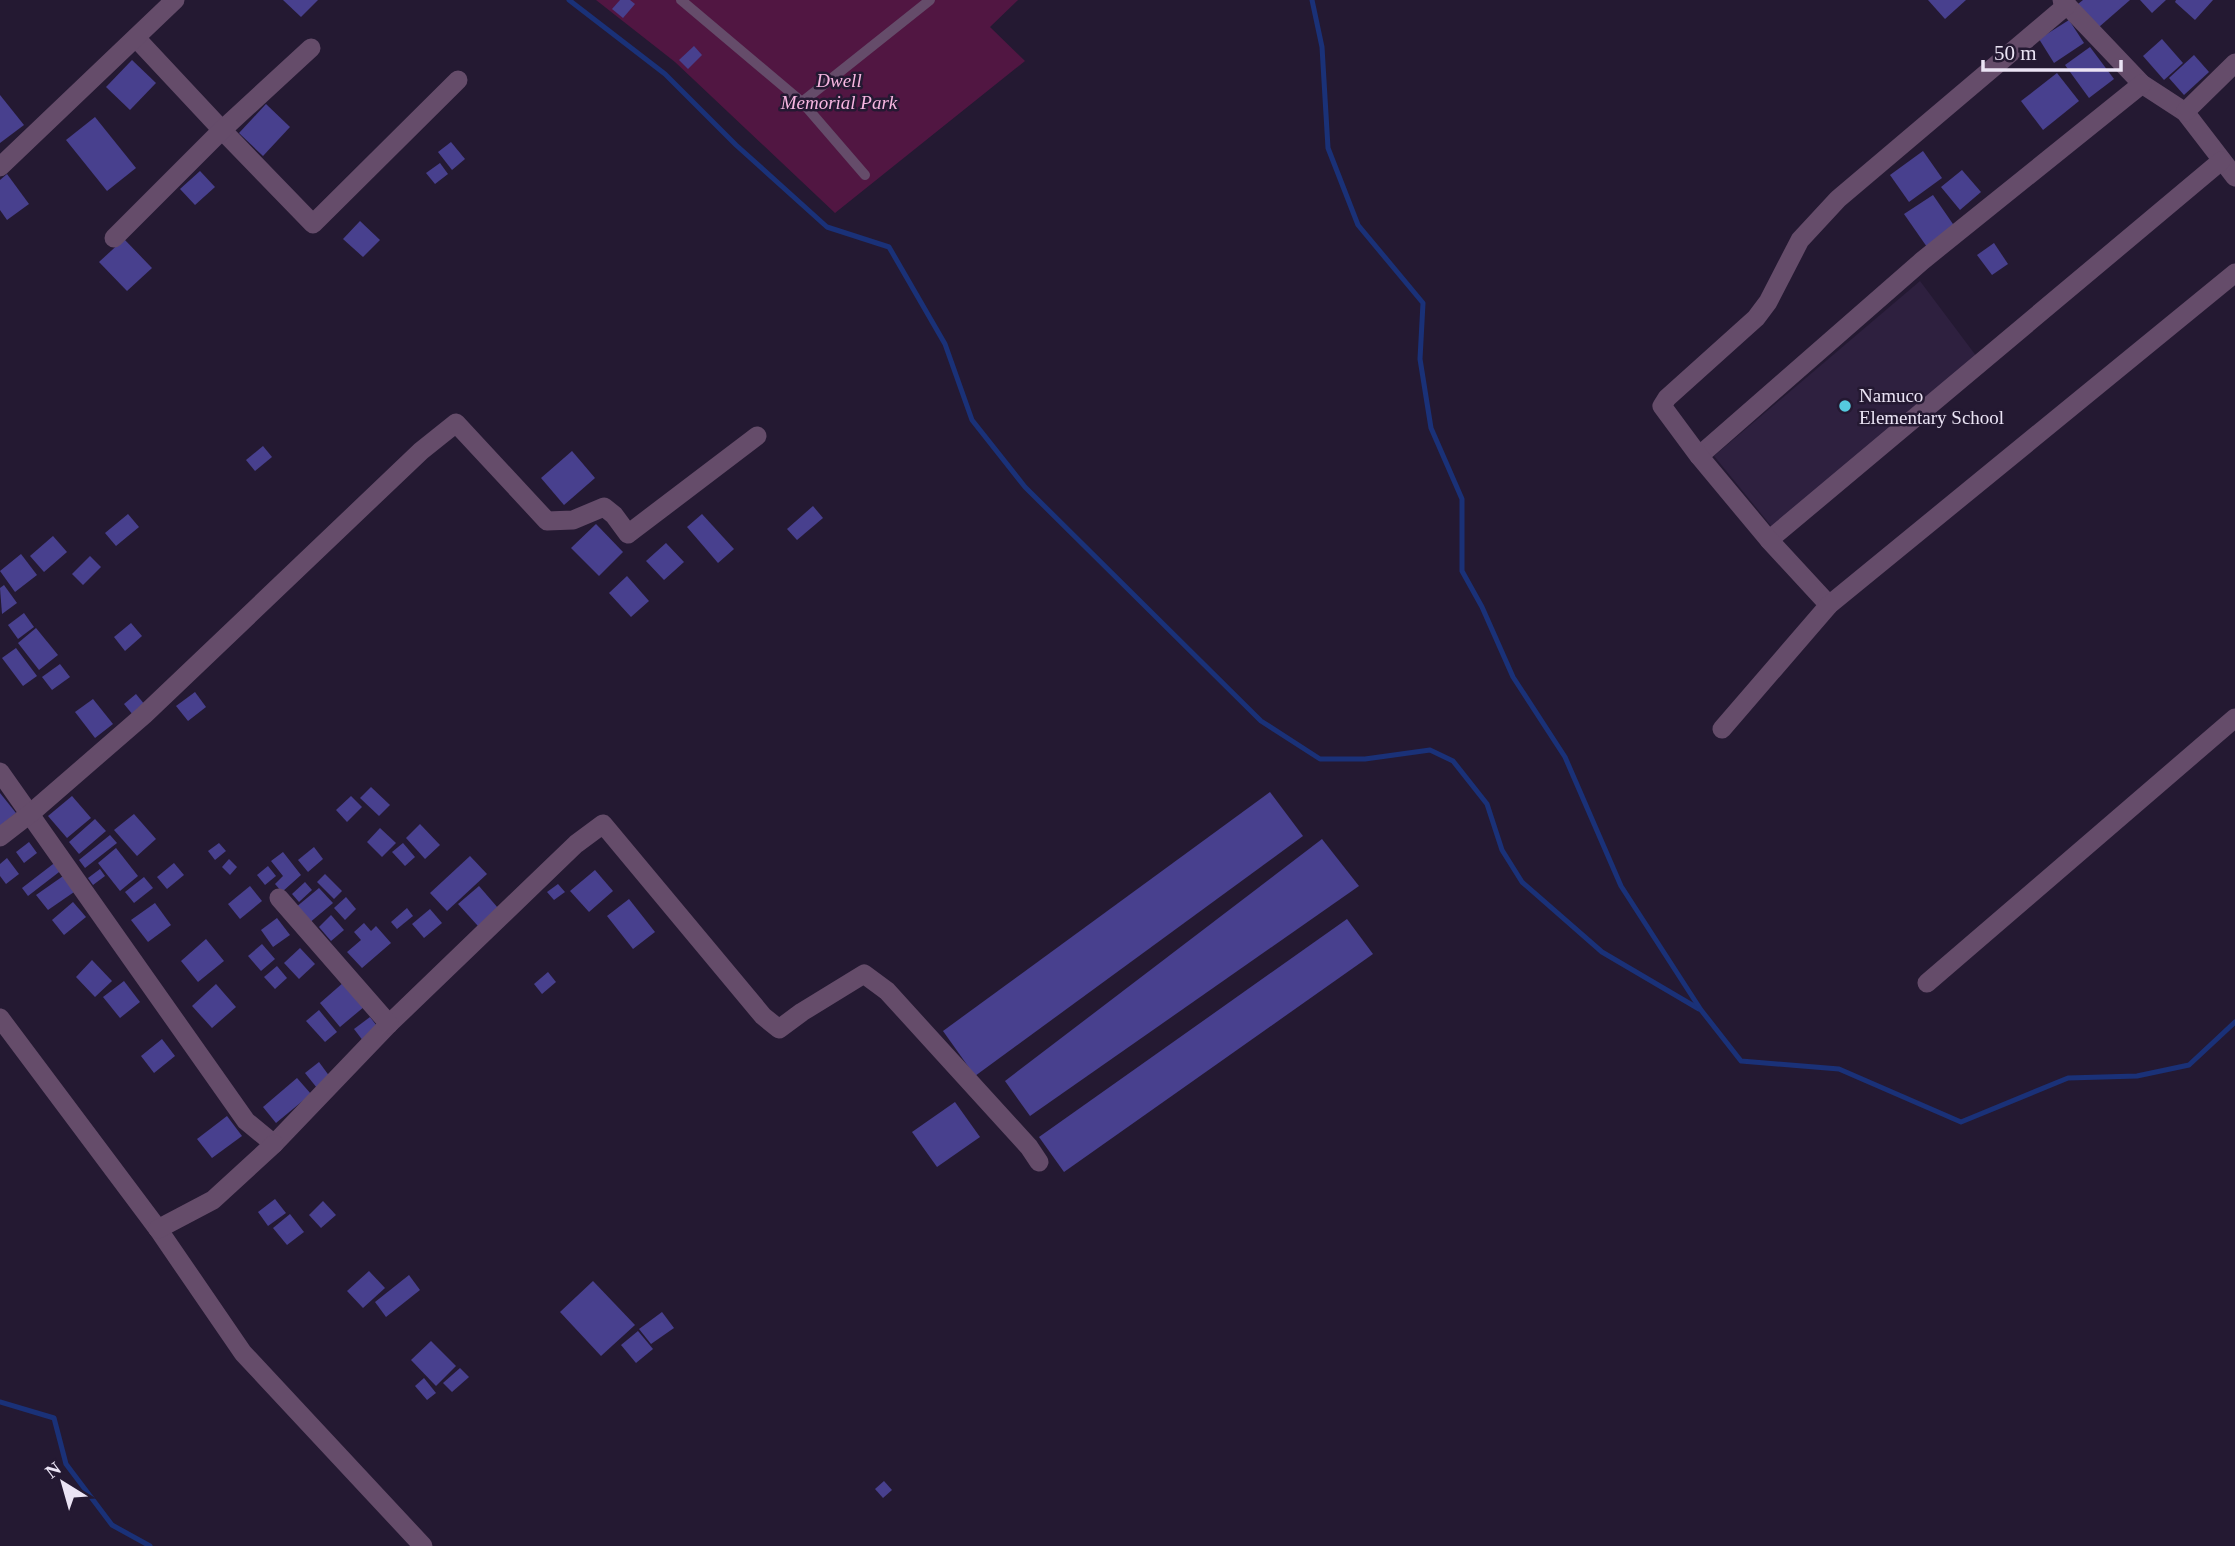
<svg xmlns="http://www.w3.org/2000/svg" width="2235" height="1546" viewBox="0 0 2235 1546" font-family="'Times New Roman',serif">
<rect width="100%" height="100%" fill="#241932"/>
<path fill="#2e203f" d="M 1920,281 L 1977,357 L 1772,527 L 1714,456 Z"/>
<path fill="#511642" d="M 596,0 L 1018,0 L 990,27 L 1025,61 L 835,213 L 675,62 Z"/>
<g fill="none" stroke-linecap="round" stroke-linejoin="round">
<g stroke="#1a3178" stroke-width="5">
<path d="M 569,0 L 665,74 L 736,145 L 827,227 L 889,247 L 945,344 L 972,420 L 1025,487 L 1261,721 L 1320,759 L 1365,759 L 1430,750 L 1453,761 L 1487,804 L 1502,850 L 1522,882 L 1602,952 L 1699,1009"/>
<path d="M 1312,0 L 1322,47 L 1328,148 L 1358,225 L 1423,303 L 1420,359 L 1431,428 L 1462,499 L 1462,571 L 1482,607 L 1513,677 L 1565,757 L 1621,886 L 1701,1010 L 1741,1061 L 1839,1069 L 1961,1122 L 2068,1078 L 2137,1076 L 2189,1065 L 2235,1022"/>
<path d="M 0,1402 L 54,1418 L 66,1464 L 112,1525 L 150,1546"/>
</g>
</g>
<g fill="#48408e">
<path d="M 283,0 L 318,0 L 301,17 Z"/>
<path d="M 620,0 L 630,0 L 635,4 L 623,18 L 612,9 Z"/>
<path d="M 1928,0 L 1966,0 L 1945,19 Z"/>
<path d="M 2083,0 L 2130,0 L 2099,27 L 2078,4 Z"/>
<path d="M 2140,0 L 2166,0 L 2152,13 Z"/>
<path d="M 2176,0 L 2213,0 L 2195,20 L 2175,2 Z"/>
<path d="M 2069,20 L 2084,43 L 2054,63 L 2039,39 Z"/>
<path d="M 2162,39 L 2183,63 L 2164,80 L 2143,56 Z"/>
<path d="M 694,46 L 702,55 L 688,69 L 679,60 Z"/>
<path d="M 2090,47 L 2114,79 L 2089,98 L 2065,65 Z"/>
<path d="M 2194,55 L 2209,72 L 2184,95 L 2169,78 Z"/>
<path d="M 132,60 L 156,83 L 130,110 L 106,87 Z"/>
<path d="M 2057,73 L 2079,101 L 2043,130 L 2021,101 Z"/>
<path d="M 0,95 L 24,125 L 0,143 Z"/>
<path d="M 266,104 L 290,127 L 263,156 L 239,133 Z"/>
<path d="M 95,117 L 136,168 L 107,191 L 66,140 Z"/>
<path d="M 451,142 L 465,159 L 452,170 L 438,152 Z"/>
<path d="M 1923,151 L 1942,178 L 1909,202 L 1890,175 Z"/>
<path d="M 440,163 L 448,174 L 435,184 L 426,173 Z"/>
<path d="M 1962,170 L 1981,192 L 1960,210 L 1941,187 Z"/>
<path d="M 200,171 L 215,187 L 195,205 L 180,189 Z"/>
<path d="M 7,174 L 29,204 L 7,220 L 0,210 L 0,180 Z"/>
<path d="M 1933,195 L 1955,227 L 1927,247 L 1904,214 Z"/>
<path d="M 360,221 L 380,240 L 363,257 L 343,239 Z"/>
<path d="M 124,239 L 152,268 L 127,291 L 99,262 Z"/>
<path d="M 1994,243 L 2008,264 L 1992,275 L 1977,255 Z"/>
<path d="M 263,446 L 272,457 L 255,471 L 246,460 Z"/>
<path d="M 572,451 L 595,478 L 564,505 L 541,478 Z"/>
<path d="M 813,506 L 823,518 L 797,540 L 787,529 Z"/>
<path d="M 128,514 L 139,527 L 116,546 L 105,533 Z"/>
<path d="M 702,514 L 734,549 L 718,563 L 687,527 Z"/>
<path d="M 596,524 L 623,552 L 599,576 L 571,548 Z"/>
<path d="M 53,536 L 67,552 L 44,572 L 30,556 Z"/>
<path d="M 666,543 L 684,562 L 664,580 L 646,561 Z"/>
<path d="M 21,554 L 37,575 L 15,592 L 0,571 Z"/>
<path d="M 90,556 L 101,567 L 83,585 L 72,574 Z"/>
<path d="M 627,576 L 649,601 L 631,617 L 609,593 Z"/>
<path d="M 4,585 L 17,603 L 2,614 L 0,588 Z"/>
<path d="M 24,613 L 34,627 L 18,639 L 8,625 Z"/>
<path d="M 131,623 L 142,636 L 125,651 L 114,637 Z"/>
<path d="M 36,628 L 58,655 L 39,670 L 18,643 Z"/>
<path d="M 16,648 L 37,676 L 23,686 L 2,658 Z"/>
<path d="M 60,664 L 70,677 L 52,690 L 42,677 Z"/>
<path d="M 195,692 L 206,707 L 188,721 L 176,706 Z"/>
<path d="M 136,694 L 145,705 L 133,715 L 124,704 Z"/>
<path d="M 93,699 L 113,724 L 95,738 L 75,712 Z"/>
<path d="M 371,787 L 390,805 L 379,816 L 360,798 Z"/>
<path d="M 1270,792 L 1303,836 L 975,1076 L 943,1031 Z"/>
<path d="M 0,793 L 16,813 L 0,826 Z"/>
<path d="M 72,796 L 91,818 L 67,838 L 48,816 Z"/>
<path d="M 351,796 L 362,807 L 347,822 L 336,810 Z"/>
<path d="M 134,814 L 156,839 L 137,856 L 114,830 Z"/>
<path d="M 95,819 L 106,831 L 79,854 L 69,842 Z"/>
<path d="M 420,824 L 440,845 L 425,859 L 406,838 Z"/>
<path d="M 380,828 L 396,843 L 382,857 L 367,842 Z"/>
<path d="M 110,835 L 117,843 L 85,868 L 79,860 Z"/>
<path d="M 1322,839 L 1359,886 L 1030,1116 L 1005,1081 Z"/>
<path d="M 29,842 L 37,853 L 24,863 L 16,852 Z"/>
<path d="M 219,843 L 226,851 L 215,860 L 208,851 Z"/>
<path d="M 403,843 L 415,857 L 405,866 L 392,852 Z"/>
<path d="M 314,847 L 323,859 L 308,872 L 298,860 Z"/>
<path d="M 116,848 L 138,876 L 120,891 L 98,863 Z"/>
<path d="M 283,852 L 301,875 L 282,892 L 275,884 L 283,876 L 271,861 Z"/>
<path d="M 470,856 L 487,874 L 447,911 L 430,893 Z"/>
<path d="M 7,858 L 19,874 L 6,884 L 0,876 L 0,864 Z"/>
<path d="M 229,859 L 237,867 L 230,875 L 222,867 Z"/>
<path d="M 57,861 L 63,869 L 28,896 L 22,888 Z"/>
<path d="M 174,863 L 184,875 L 167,889 L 157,877 Z"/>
<path d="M 268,866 L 276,876 L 265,885 L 257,875 Z"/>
<path d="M 100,869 L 105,876 L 93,885 L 88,878 Z"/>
<path d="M 595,870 L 613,891 L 589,912 L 570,891 Z"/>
<path d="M 66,874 L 77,890 L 48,910 L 36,895 Z"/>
<path d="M 325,874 L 342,891 L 334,899 L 317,882 Z"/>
<path d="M 144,877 L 153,888 L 134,903 L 125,892 Z"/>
<path d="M 305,882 L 312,890 L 299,902 L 292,894 Z"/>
<path d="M 558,884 L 565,892 L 554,900 L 547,892 Z"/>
<path d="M 250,886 L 262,901 L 240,919 L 228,904 Z"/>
<path d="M 479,886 L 498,908 L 478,926 L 458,904 Z"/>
<path d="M 319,888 L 333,903 L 308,924 L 295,908 Z"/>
<path d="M 346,897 L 356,909 L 345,920 L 334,908 Z"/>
<path d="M 629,899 L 655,932 L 633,949 L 607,916 Z"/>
<path d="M 73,902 L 86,917 L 64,935 L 52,920 Z"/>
<path d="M 155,903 L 171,925 L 148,942 L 131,920 Z"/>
<path d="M 407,908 L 413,916 L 397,929 L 391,922 Z"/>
<path d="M 430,909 L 442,923 L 424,938 L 412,924 Z"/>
<path d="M 331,915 L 344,930 L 331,941 L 319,927 Z"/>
<path d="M 277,918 L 290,935 L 273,947 L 261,930 Z"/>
<path d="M 1347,919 L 1373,954 L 1064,1172 L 1039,1137 Z"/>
<path d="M 364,923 L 371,931 L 376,926 L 391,943 L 362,968 L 347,952 L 361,940 L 354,932 Z"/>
<path d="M 206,939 L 224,961 L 198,982 L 181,961 Z"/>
<path d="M 262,944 L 275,959 L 261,971 L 248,956 Z"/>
<path d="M 300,948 L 315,964 L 299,979 L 284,963 Z"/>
<path d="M 92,960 L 112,981 L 95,997 L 76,977 Z"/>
<path d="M 277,966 L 287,978 L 275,989 L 264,977 Z"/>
<path d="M 548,972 L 556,982 L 542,994 L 534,984 Z"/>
<path d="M 124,981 L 140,1002 L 120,1018 L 103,997 Z"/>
<path d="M 344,982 L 365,1006 L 340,1027 L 320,1003 Z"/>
<path d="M 216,984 L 236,1007 L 212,1028 L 192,1006 Z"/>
<path d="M 319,1010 L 337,1032 L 325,1042 L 306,1021 Z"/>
<path d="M 370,1017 L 380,1030 L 364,1042 L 354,1029 Z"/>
<path d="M 162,1039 L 175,1056 L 154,1073 L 141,1056 Z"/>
<path d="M 319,1062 L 330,1077 L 317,1088 L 305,1073 Z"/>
<path d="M 297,1078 L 311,1094 L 276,1123 L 263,1107 Z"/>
<path d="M 955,1102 L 980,1137 L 937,1167 L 912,1132 Z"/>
<path d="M 227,1116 L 242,1136 L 212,1158 L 197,1139 Z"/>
<path d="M 275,1199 L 286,1213 L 268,1226 L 258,1212 Z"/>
<path d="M 323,1201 L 336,1215 L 321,1228 L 309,1215 Z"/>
<path d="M 290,1214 L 304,1232 L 287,1245 L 273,1228 Z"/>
<path d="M 369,1271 L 385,1288 L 363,1308 L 347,1291 Z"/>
<path d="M 409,1275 L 420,1290 L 386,1317 L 375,1302 Z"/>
<path d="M 593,1281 L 635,1325 L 601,1356 L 560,1312 Z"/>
<path d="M 662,1312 L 674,1328 L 651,1344 L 639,1329 Z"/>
<path d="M 638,1331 L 653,1349 L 636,1363 L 621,1345 Z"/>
<path d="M 431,1341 L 456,1366 L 436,1386 L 411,1360 Z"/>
<path d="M 460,1368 L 469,1377 L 452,1392 L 443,1383 Z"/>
<path d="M 424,1378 L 436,1393 L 427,1400 L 415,1386 Z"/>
<path d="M 884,1481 L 892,1490 L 883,1498 L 875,1489 Z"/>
</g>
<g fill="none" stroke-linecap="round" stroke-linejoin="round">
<g stroke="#654c6a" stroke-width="10">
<path d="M 681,0 L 802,102 L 865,175"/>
<path d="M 802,102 L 930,0"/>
</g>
<g stroke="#654c6a" stroke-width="19">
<path d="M 2062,0 L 2142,84 L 2185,112 L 2235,177"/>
<path d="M 136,38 L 222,130 L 313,224 L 458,80"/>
<path d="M 2185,112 L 2235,63"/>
<path d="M 0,167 L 175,0"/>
<path d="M 114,238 L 222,130 L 311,48"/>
<path d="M 1699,456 L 1922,261 L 2142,84"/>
<path d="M 1769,540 L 2221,161"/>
<path d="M 1829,605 L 1769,540 L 1699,456 L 1662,406 L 1667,398 L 1756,318 L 1768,302 L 1800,240 L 1838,199 L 2067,5"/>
<path d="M 1722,729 L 1829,605 L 2235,273"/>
<path d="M 0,772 L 246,1121 L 274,1144 L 389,1024 L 576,844 L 603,824 L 763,1016 L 779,1029 L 802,1012 L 864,974 L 887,991 L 1029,1147 L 1039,1162"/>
<path d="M 0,837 L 31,813 L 144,715 L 421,451 L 456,423 L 547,521 L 573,520 L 604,507 L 614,515 L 628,534 L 757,436"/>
<path d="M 279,898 L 389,1024"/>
<path d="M 1927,983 L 2235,718"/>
<path d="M 0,1018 L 158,1229 L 243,1353 L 423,1546"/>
<path d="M 158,1229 L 213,1200 L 274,1144"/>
</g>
</g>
<circle fill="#55cadf" stroke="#241932" stroke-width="2.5" cx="1845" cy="406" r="7"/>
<g text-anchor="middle" stroke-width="5" stroke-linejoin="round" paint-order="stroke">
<g font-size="19" font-style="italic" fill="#f7b6e1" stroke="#241932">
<text x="839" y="87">Dwell<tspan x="839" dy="22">Memorial Park</tspan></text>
</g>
<g font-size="19" fill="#ebe4f5" stroke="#241932" text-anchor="start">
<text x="1859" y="402">Namuco<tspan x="1859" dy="22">Elementary School</tspan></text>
</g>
</g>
<g transform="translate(63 1483) rotate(323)" stroke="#241932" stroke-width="5" paint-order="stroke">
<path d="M0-5L12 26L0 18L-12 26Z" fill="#ebe4f5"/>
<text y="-10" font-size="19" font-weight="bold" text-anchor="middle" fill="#ebe4f5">N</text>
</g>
<path d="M1983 60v10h138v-10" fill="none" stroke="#ebe4f5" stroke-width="3.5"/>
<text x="1994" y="60" font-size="21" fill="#ebe4f5" stroke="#241932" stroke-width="5" paint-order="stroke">50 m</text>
</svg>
